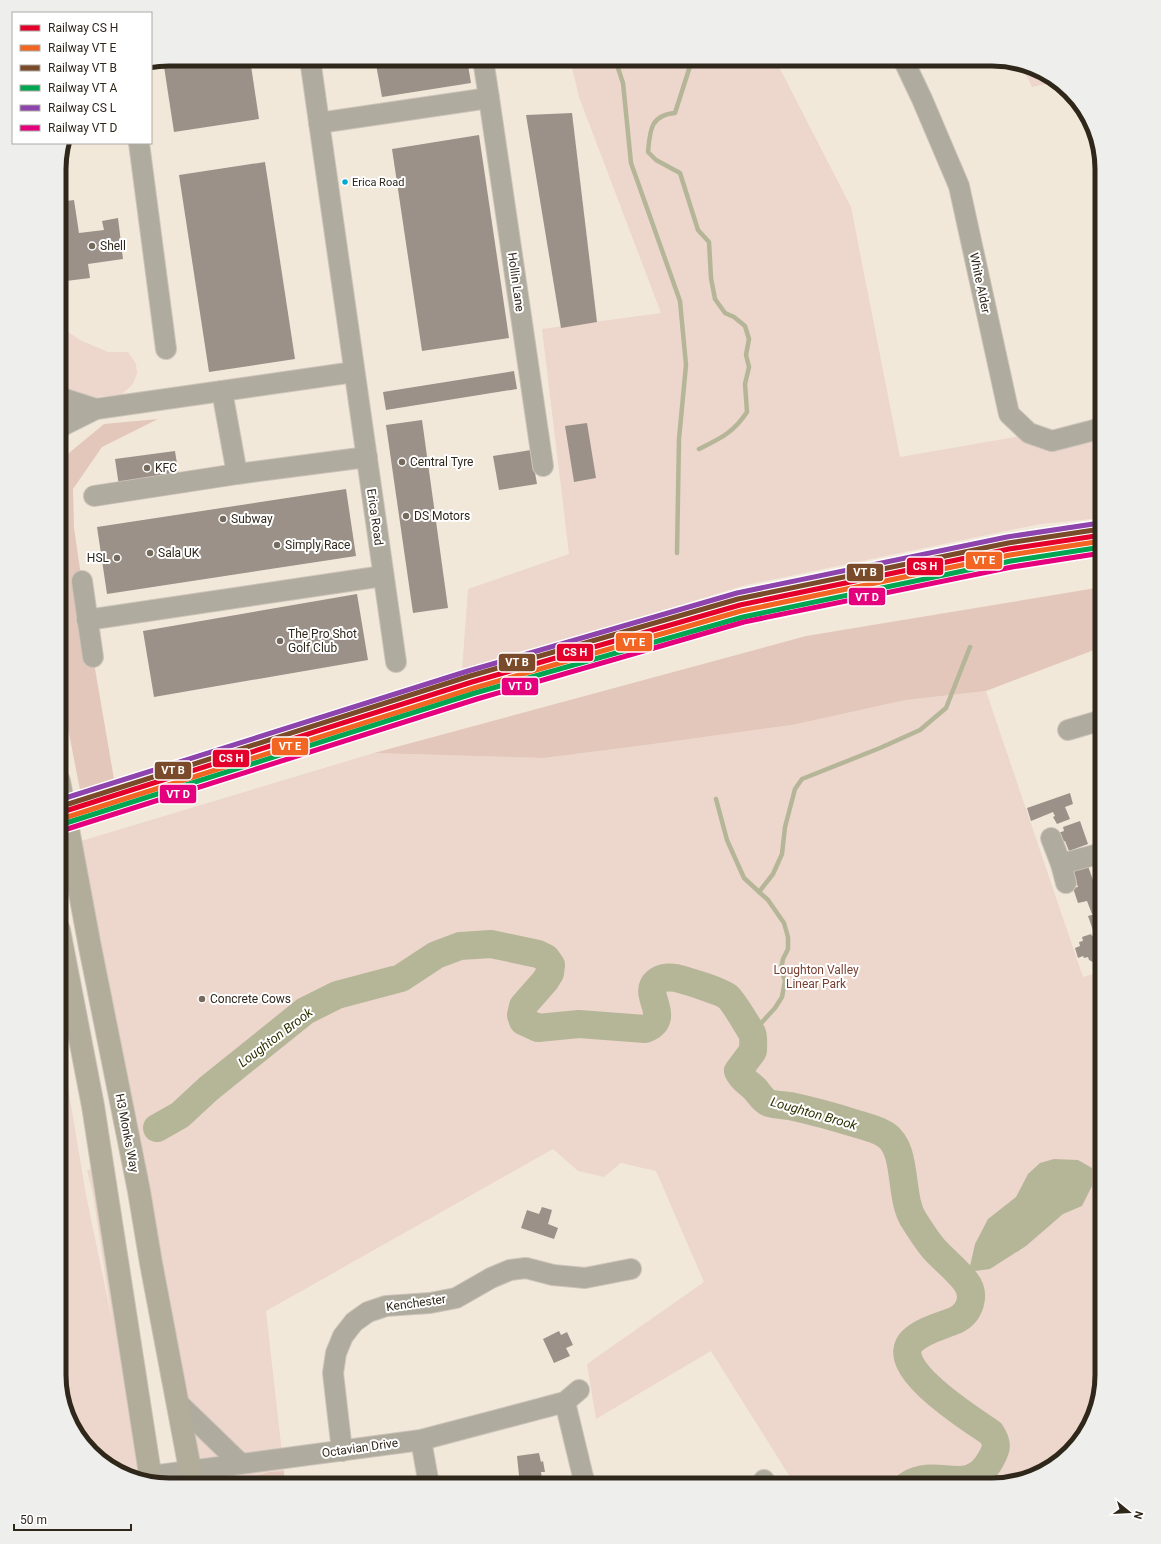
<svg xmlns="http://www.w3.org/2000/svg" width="1161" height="1544" viewBox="0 0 1161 1544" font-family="Roboto,sans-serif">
<rect width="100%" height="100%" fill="#f2e8da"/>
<g fill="#edd6cc">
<path d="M 570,59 L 775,59 L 851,207 L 900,457 L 1102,422 L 1102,518 L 1040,524 L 746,585 L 462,671 L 468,589 L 569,554 L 542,329 L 661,313 L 579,97 Z"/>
<path d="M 1022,66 L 1047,74 L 1055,82 L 1032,87 Z"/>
<path d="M 59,326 L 80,340 L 108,352 L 128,352 L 136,364 L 137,373 L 133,384 L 121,395 L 94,397 L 59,388 Z"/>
<path d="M 986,691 L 1083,977 L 1102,971 L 1102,1375 L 1087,1430 L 1053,1467 L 992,1485 L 795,1485 L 711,1351 L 596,1419 L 587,1364 L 704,1282 L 656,1171 L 621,1163 L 604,1177 L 578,1171 L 553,1149 L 266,1311 L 284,1471 L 269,1472 L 251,1478 L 248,1485 L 193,1485 L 71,844 L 374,753 L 544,758 L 646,745 L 792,725 L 906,700 Z"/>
<path d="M 59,1033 L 86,1195 L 112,1320 L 93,1195 L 87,1170 L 100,1168 L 151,1480 L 114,1470 L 77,1436 L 59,1375 Z"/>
</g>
<g fill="#e3c7bb">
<path d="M 158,419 L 102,447 L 73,489 L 74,528 L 93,657 L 114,779 L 80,790 L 59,682 L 59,469 L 69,453 L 104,424 Z"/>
<path d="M 1102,587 L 1102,647 L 986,691 L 906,700 L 792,725 L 646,745 L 544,758 L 374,753 L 806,636 Z"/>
<path d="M 284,1471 L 285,1485 L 248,1485 L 250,1478 L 269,1472 Z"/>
</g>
<path fill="#b5b698" d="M 1054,1159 L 1078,1160 L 1092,1168 L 1092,1186 L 1082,1206 L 1063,1214 L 1026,1246 L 990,1269 L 975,1271 L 970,1266 L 975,1244 L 988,1219 L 1016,1197 L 1028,1174 L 1040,1163 Z"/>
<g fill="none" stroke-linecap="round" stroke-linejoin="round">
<g stroke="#b5b698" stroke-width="4.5">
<path d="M 615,59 L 623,83 L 631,163 L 680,301 L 686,365 L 679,439 L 677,553"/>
<path d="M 686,59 L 691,63 L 675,113 C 650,115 650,131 648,152 L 656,160 L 680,173 L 698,230 L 709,242 L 711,278 L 715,299 L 725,313 L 734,317 L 745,326 L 749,339 L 746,355 L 749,367 L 745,384 L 747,412 C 733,433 721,438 699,449"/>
<path d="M 716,799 L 727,840 L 744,878 L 768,900 L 784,923 L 788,937 L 788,949 L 783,959 L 781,969 L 785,981 L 782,997 L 775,1008 L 752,1033"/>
<path d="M 759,892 L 773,874 L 782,854 L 785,827 L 795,789 L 802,779 L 880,748 L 920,730 L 946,708 L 970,647"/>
</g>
<path stroke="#b5b698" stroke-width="28" d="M 157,1128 L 180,1115 L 208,1089 L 305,1011 L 337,995 L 401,978 L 436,955 L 460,946 L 491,944 L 538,954 L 546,958 L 551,965 L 550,973 L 545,981 L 523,1006 L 521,1015 L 523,1021 L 538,1028 L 579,1024 L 645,1029 C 673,1018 642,995 656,982 C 661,977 670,977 676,978 C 684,980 724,992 728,997 C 732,1000 749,1028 752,1033 C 754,1037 753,1045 753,1051 L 738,1071 C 742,1080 748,1082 754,1088 C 759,1093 762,1100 769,1103 C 775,1105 783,1105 790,1106 C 813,1111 835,1117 857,1124 C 867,1127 877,1129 886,1135 C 909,1151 898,1198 915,1222 C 921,1231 927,1241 934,1249 C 944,1260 957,1270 966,1282 C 976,1295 970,1313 956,1320 C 942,1326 923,1330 912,1341 C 886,1367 974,1421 991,1433 C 998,1444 997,1448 991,1459 C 969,1499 938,1466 908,1485"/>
</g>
<g fill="#9b9188">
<path d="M 169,59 L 250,59 L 259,119 L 174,132 L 163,60 Z"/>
<path d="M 375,59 L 467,59 L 471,83 L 382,97 Z"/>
<path d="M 572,113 L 597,322 L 561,328 L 526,115 Z"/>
<path d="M 479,135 L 509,338 L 422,351 L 392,149 Z"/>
<path d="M 265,162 L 295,359 L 209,372 L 179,175 Z"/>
<path d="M 74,200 L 79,233 L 104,230 L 102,221 L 118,218 L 123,259 L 88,264 L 90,278 L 66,281 L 59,227 L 59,202 Z"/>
<path d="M 514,371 L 517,389 L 386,410 L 383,392 Z"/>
<path d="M 422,420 L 448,608 L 413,613 L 386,425 Z"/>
<path d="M 587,423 L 596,478 L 574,482 L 565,426 Z"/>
<path d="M 531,450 L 537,484 L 499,490 L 493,456 Z"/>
<path d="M 175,451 L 179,477 L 119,486 L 115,459 Z"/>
<path d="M 346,489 L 356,556 L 107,594 L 97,527 Z"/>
<path d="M 357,594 L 368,660 L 154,697 L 143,631 Z"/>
<path d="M 1070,793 L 1073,804 L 1065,807 L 1070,819 L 1057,824 L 1053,817 L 1055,816 L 1053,812 L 1031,821 L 1027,808 Z"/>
<path d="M 1080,821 L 1088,844 L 1069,851 L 1065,841 L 1061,842 L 1058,833 L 1064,831 L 1063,827 Z"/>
<path d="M 1088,866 L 1102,906 L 1102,910 L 1092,914 L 1087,901 L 1078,903 L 1073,888 L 1078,887 L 1073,871 Z"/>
<path d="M 1102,912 L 1102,959 L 1093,962 L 1089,960 L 1088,957 L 1084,958 L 1083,956 L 1078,958 L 1075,948 L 1080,946 L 1079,942 L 1083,941 L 1082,937 L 1091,934 L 1092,936 L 1095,936 L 1088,916 Z"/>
<path d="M 542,1207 L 552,1210 L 548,1224 L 558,1228 L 554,1239 L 521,1228 L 527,1210 L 539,1214 Z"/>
<path d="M 559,1331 L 561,1335 L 567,1332 L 573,1345 L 566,1348 L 570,1356 L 554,1363 L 543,1339 Z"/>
<path d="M 539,1453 L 541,1462 L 543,1461 L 545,1472 L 541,1472 L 543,1485 L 520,1485 L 517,1456 Z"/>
</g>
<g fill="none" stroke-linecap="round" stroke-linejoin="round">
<g stroke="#cdc4ba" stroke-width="22">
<g id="minor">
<path d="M 310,59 L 396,662"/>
<path d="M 903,59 L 922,99 L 959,186 L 1009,414 L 1029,433 L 1052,441 L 1102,428"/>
<path d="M 489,98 L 543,466"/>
<path d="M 319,123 L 489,98 L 483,59"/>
<path d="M 139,143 L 166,349"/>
<path d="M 222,391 L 237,474"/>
<path d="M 59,397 L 96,409"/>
<path d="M 59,429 L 64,425 L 96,409 L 354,372"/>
<path d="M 94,496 L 237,474 L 367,457"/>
<path d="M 82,581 L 93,657"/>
<path d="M 87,620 L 383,576"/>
<path d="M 1068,730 L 1102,720"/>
<path d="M 1051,838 L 1061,864 L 1066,883"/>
<path d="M 1061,864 L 1102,853"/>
<path d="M 565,1402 L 585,1485"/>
<path d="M 179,1404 L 240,1463"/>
<path d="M 421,1440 L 429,1485"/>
<path d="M 342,1451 L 333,1373 L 336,1353 L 343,1336 L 354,1322 L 368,1312 L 386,1306 L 430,1303 L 456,1298 L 491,1278 L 510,1270 L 526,1268 L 553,1275 L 585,1278 L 631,1269"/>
<path d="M 151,1476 L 421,1440 L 565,1402 L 579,1390"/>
<path d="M 760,1485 L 764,1480"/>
</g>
</g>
<g stroke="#cdc4ba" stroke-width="24">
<g id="major">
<path d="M 59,781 L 90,947 L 139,1191 L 151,1263 L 193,1485"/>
<path d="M 59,930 L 93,1106 L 151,1480"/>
</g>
</g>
<use href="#minor" stroke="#afab9e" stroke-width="20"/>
<use href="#major" stroke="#b2ac9a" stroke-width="22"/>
<path stroke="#aea89e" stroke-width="3" stroke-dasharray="5 5" stroke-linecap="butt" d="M 738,624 L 922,582 L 1017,565 L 1102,552"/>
<g stroke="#fff" stroke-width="8">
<path id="rail-1" d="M 59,813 L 472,682 L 740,605 L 1009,549 L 1102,535"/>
</g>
<g stroke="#fff" stroke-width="8">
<path id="rail-2" d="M 61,819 L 474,688 L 741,611 L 1010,555 L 1102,541"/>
</g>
<g stroke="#fff" stroke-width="8">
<path id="rail-3" d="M 59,807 L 470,676 L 738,599 L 1008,543 L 1101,529"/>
</g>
<g stroke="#fff" stroke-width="8">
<path id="rail-4" d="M 63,824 L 475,693 L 743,617 L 1011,561 L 1102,547"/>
</g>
<g stroke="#fff" stroke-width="8">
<path id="rail-5" d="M 59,800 L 468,671 L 737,593 L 1007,537 L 1100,523"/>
</g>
<g stroke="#fff" stroke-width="8">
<path id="rail-6" d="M 64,830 L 477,699 L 744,622 L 1012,567 L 1102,553"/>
</g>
<use href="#rail-1" stroke="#e4002b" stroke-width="5"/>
<use href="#rail-2" stroke="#f26522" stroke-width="5"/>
<use href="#rail-3" stroke="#7a4b2a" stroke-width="5"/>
<use href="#rail-4" stroke="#00a651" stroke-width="5"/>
<use href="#rail-5" stroke="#8e44ad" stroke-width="5"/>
<use href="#rail-6" stroke="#e5007d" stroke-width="5"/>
</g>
<circle fill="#00a9ce" stroke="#fff" stroke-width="1.5" cx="345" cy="182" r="3.5"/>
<g fill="#746b5e" stroke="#fff" stroke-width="1.5">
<circle cx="92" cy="246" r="4"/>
<circle cx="402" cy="462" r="4"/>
<circle cx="147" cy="468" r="4"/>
<circle cx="406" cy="516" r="4"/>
<circle cx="223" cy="519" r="4"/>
<circle cx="277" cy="545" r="4"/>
<circle cx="150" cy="553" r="4"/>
<circle cx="117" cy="558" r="4"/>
<circle cx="280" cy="641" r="4"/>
<circle cx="202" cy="999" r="4"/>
</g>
<g text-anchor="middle" stroke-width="4" stroke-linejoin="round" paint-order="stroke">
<g font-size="11" fill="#30271b" stroke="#fff" text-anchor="start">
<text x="352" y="186">Erica Road</text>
</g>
<g font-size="12" fill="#30271b" stroke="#fff" text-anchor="start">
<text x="100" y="250">Shell</text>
<text x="410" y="466">Central Tyre</text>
<text x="155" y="472">KFC</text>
<text x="414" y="520">DS Motors</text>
<text x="231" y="523">Subway</text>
<text x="285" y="549">Simply Race</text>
<text x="158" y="557">Sala UK</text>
<text x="109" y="562" text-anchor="end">HSL</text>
<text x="288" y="638">The Pro Shot<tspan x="288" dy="14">Golf Club</tspan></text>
<text x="210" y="1003">Concrete Cows</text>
</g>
<g font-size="12" fill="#30271b" stroke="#fff">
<text transform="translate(516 282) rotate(82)" y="4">Hollin Lane</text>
<text transform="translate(980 283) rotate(78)" y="4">White Alder</text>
<text transform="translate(375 517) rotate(82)" y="4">Erica Road</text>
<text transform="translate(127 1133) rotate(79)" y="4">H3 Monks Way</text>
<text transform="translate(416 1303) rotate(-8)" y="4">Kenchester</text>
<text transform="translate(360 1448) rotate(-8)" y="4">Octavian Drive</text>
</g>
<g font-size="12" fill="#783f31" stroke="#fff">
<text x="816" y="974">Loughton Valley<tspan x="816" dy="14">Linear Park</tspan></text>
</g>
<g font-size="13" font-style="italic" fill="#2e3202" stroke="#fff">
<text transform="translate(275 1037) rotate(-37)" y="5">Loughton Brook</text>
<text transform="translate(814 1113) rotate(16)" y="5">Loughton Brook</text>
</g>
</g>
<path d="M0 0H1161V1544H0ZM169 66H992A103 103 0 0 1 1095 169V1375A103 103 0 0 1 992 1478H169A103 103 0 0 1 66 1375V169A103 103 0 0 1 169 66Z" fill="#eeeeed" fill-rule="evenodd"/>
<path fill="none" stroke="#30271b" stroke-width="5" d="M169 66H992A103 103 0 0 1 1095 169V1375A103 103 0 0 1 992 1478H169A103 103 0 0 1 66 1375V169A103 103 0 0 1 169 66Z"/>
<g stroke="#fff" stroke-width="1.5">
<rect x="965" y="551" width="38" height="19" rx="4" fill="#f26522"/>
<rect x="906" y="557" width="38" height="19" rx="4" fill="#e4002b"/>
<rect x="846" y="563" width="38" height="19" rx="4" fill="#7a4b2a"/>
<rect x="848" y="587" width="38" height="19" rx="4" fill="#e5007d"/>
<rect x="615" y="632" width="38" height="20" rx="4" fill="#f26522"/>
<rect x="556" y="643" width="38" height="19" rx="4" fill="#e4002b"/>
<rect x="498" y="653" width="38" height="19" rx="4" fill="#7a4b2a"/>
<rect x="501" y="677" width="38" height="19" rx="4" fill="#e5007d"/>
<rect x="271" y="737" width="38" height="19" rx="4" fill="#f26522"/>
<rect x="212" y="749" width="38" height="19" rx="4" fill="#e4002b"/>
<rect x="154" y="761" width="38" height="19" rx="4" fill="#7a4b2a"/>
<rect x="159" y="784" width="38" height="20" rx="4" fill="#e5007d"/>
</g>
<g font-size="11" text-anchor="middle" font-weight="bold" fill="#fff">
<text x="984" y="564">VT E</text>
<text x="925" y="570">CS H</text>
<text x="865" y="576">VT B</text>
<text x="867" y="601">VT D</text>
<text x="634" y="646">VT E</text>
<text x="575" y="656">CS H</text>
<text x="517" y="666">VT B</text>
<text x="520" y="690">VT D</text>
<text x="290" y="750">VT E</text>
<text x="231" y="762">CS H</text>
<text x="173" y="774">VT B</text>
<text x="178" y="798">VT D</text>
</g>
<rect x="12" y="12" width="140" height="132" fill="#ffffff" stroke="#aca9a4"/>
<rect x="20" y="25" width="20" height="6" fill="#e4002b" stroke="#aca9a4"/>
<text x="48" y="32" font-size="12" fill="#30271b">Railway CS H</text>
<rect x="20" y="45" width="20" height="6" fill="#f26522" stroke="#aca9a4"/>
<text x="48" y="52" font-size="12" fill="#30271b">Railway VT E</text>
<rect x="20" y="65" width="20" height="6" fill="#7a4b2a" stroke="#aca9a4"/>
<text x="48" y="72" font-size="12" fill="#30271b">Railway VT B</text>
<rect x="20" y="85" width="20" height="6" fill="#00a651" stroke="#aca9a4"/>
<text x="48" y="92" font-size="12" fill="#30271b">Railway VT A</text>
<rect x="20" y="105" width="20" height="6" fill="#8e44ad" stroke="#aca9a4"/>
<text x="48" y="112" font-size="12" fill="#30271b">Railway CS L</text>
<rect x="20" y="125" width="20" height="6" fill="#e5007d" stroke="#aca9a4"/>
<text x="48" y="132" font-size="12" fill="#30271b">Railway VT D</text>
<g transform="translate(1129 1512) rotate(108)" stroke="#ffffff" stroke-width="3" paint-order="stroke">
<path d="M0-3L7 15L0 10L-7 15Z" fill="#30271b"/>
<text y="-6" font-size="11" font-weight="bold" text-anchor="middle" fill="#30271b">N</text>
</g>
<path d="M14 1524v6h117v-6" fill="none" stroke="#30271b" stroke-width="2"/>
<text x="20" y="1524" font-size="12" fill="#30271b" stroke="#ffffff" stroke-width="3" paint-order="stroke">50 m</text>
</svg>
